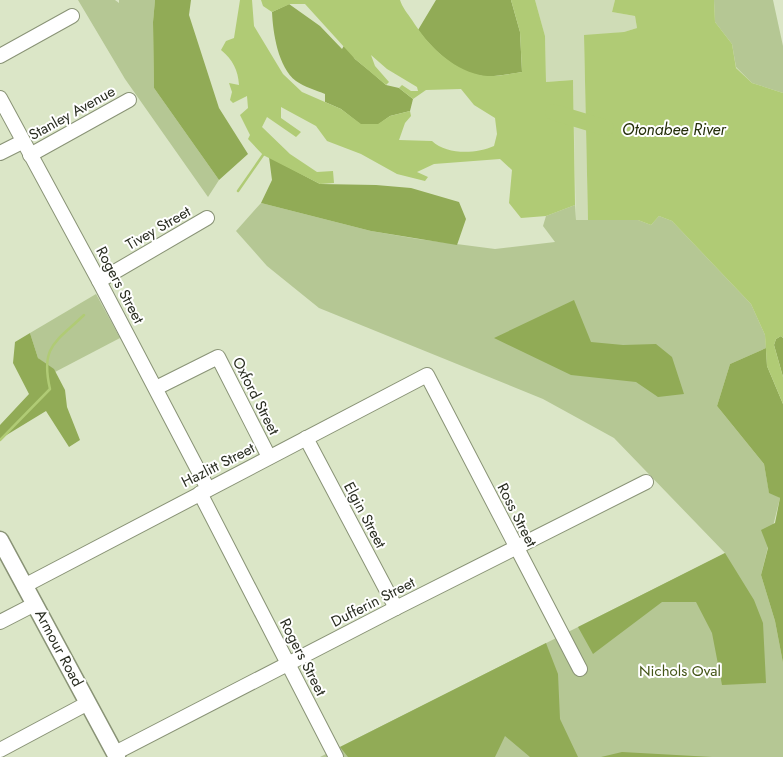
<svg xmlns="http://www.w3.org/2000/svg" width="783" height="757" viewBox="0 0 783 757" font-family="Jost,sans-serif">
<rect width="100%" height="100%" fill="#dbe6c7"/>
<path fill="#cfdcb6" d="M 535,0 L 615,0 L 612,12 L 635,16 L 637,28 L 624,32 L 584,36 L 588,220 L 576,220 L 573,80 L 546,82 L 545,36 Z"/>
<g fill="#b5c794">
<path d="M 78,0 L 115,0 L 119,3 L 119,0 L 155,0 L 153,22 L 154,88 L 219,180 L 208,197 L 125,79 Z"/>
<path d="M 714,0 L 773,0 L 783,46 L 783,93 L 752,83 L 736,67 L 732,44 L 715,22 Z"/>
<path d="M 261,203 L 371,231 L 418,239 L 495,249 L 555,242 L 543,226 L 546,216 L 575,205 L 576,220 L 638,220 L 651,225 L 659,216 L 672,221 L 751,304 L 765,335 L 766,348 L 730,364 L 717,406 L 764,464 L 769,492 L 780,498 L 761,575 L 775,621 L 783,663 L 783,757 L 320,757 L 725,553 L 614,438 L 543,399 L 319,308 L 267,266 L 236,231 Z"/>
<path d="M 96,294 L 120,338 L 55,372 L 38,358 L 30,333 Z"/>
</g>
<g fill="#91ab56">
<path d="M 155,0 L 191,0 L 189,15 L 219,108 L 248,154 L 219,180 L 154,88 L 153,22 Z"/>
<path d="M 436,0 L 511,0 L 520,32 L 522,72 C 509,74 496,77 483,76 C 458,74 433,50 418,30 Z"/>
<path d="M 289,4 L 320,26 L 342,49 L 345,44 L 355,59 L 371,72 L 386,85 L 399,88 L 413,99 L 410,111 L 390,116 L 379,124 L 360,124 L 341,109 L 325,102 L 325,94 C 316,90 304,87 296,81 C 278,67 273,33 272,12 Z"/>
<path d="M 269,157 L 320,184 L 376,185 L 411,188 L 459,202 L 466,219 L 457,245 L 371,231 L 261,203 L 272,180 Z"/>
<path d="M 574,300 L 591,342 L 623,345 L 656,344 L 672,357 L 684,394 L 658,397 L 636,382 L 571,375 L 494,338 Z"/>
<path d="M 30,333 L 38,358 L 54,369 L 65,390 L 67,407 L 80,440 L 69,447 L 46,411 L 0,439 L 0,425 L 29,394 L 13,363 L 15,342 Z"/>
<path d="M 781,336 L 783,338 L 783,377 L 774,345 L 776,339 Z"/>
<path d="M 766,348 L 767,366 L 783,404 L 783,663 L 775,621 L 761,575 L 768,548 L 761,530 L 775,523 L 780,498 L 769,493 L 764,464 L 717,406 L 730,364 Z"/>
<path d="M 725,553 L 754,600 L 763,623 L 766,683 L 722,685 L 712,633 L 696,602 L 662,602 L 593,654 L 578,627 Z"/>
<path d="M 546,643 L 558,674 L 560,719 L 578,757 L 530,757 L 505,736 L 495,757 L 348,757 L 340,747 Z"/>
<path d="M 622,752 L 712,757 L 601,757 Z"/>
</g>
<g fill="#b0cb75">
<path d="M 240,0 L 252,0 L 254,26 L 283,74 L 302,92 L 341,109 L 361,124 L 378,124 L 390,116 L 410,111 L 411,116 L 405,123 L 399,140 L 432,141 C 447,155 476,154 494,146 L 497,134 L 495,118 L 474,105 L 461,89 L 426,90 L 413,99 L 399,88 L 402,85 L 411,91 L 418,91 L 417,87 L 387,69 L 371,55 L 375,66 L 389,82 L 386,85 L 355,59 L 305,4 L 290,4 L 272,12 L 263,6 L 261,0 L 400,0 C 402,7 408,14 412,20 C 428,45 450,68 480,75 C 492,78 509,74 522,72 L 520,32 L 511,0 L 535,0 L 545,36 L 546,82 L 573,80 L 575,205 L 546,216 L 521,218 L 509,203 L 512,170 L 500,159 L 434,164 L 417,172 L 428,177 L 425,181 L 397,174 L 361,154 L 327,141 L 316,126 L 281,107 L 281,118 L 301,132 L 296,137 L 267,117 L 262,127 L 290,154 L 317,172 L 333,171 L 334,183 L 320,184 L 263,155 L 248,139 L 250,135 L 240,115 L 248,108 L 247,96 L 233,103 L 230,100 L 232,92 L 229,83 L 239,85 C 238,70 233,60 221,50 L 226,41 L 234,38 Z"/>
<path d="M 615,0 L 714,0 L 715,22 L 732,44 L 736,68 L 752,83 L 783,93 L 783,338 L 781,336 L 776,339 L 774,345 L 783,377 L 783,404 L 767,366 L 765,335 L 751,304 L 672,221 L 659,216 L 651,225 L 638,220 L 588,220 L 584,35 L 624,32 L 637,28 L 635,16 L 612,12 Z"/>
</g>
<g fill="none" stroke-linecap="round" stroke-linejoin="round">
<g stroke="#b0cb75" stroke-width="2.5">
<path d="M 238,191 L 263,155"/>
<path d="M 0,440 L 50,389 C 40,346 56,342 84,315"/>
</g>
<path stroke="#b0cb75" stroke-width="16" d="M 553,112 L 606,128"/>
<g stroke="#899376" stroke-width="16">
<g id="minor">
<path d="M 0,56 L 72,16"/>
<path d="M 0,98 L 99,281 L 208,489"/>
<path d="M 0,153 L 22,142"/>
<path d="M 30,155 L 129,100"/>
<path d="M 99,281 L 207,218"/>
<path d="M 156,388 L 218,357 L 269,457"/>
<path d="M 306,438 L 396,608"/>
<path d="M 200,493 L 336,757"/>
<path d="M 24,586 L 427,375 L 580,669"/>
<path d="M 0,622 L 35,604"/>
<path d="M 0,750 L 88,703"/>
<path d="M 115,753 L 396,608 L 646,482"/>
</g>
</g>
<g stroke="#899376" stroke-width="19">
<path id="major" d="M 0,540 L 117,757"/>
</g>
<use href="#minor" stroke="#fff" stroke-width="14"/>
<use href="#major" stroke="#fff" stroke-width="16"/>
</g>
<g text-anchor="middle" stroke-width="4" stroke-linejoin="round" paint-order="stroke">
<g font-size="15" fill="#292d21" stroke="#fff">
<text transform="translate(72 113) rotate(-29)" y="5">Stanley Avenue</text>
<text transform="translate(158 228) rotate(-30)" y="5">Tivey Street</text>
<text transform="translate(120 285) rotate(62)" y="5">Rogers Street</text>
<text transform="translate(256 396) rotate(63)" y="5">Oxford Street</text>
<text transform="translate(218 465) rotate(-27)" y="5">Hazlitt Street</text>
<text transform="translate(365 515) rotate(62)" y="5">Elgin Street</text>
<text transform="translate(517 515) rotate(63)" y="5">Ross Street</text>
<text transform="translate(373 602) rotate(-27)" y="5">Dufferin Street</text>
<text transform="translate(59 648) rotate(62)" y="5">Armour Road</text>
<text transform="translate(303 657) rotate(63)" y="5">Rogers Street</text>
</g>
<g font-size="15" fill="#445517" stroke="#fff">
<text x="680" y="676">Nichols Oval</text>
</g>
<g font-size="16" font-style="italic" fill="#242e09" stroke="#fff">
<text x="674" y="135">Otonabee River</text>
</g>
</g>
</svg>
